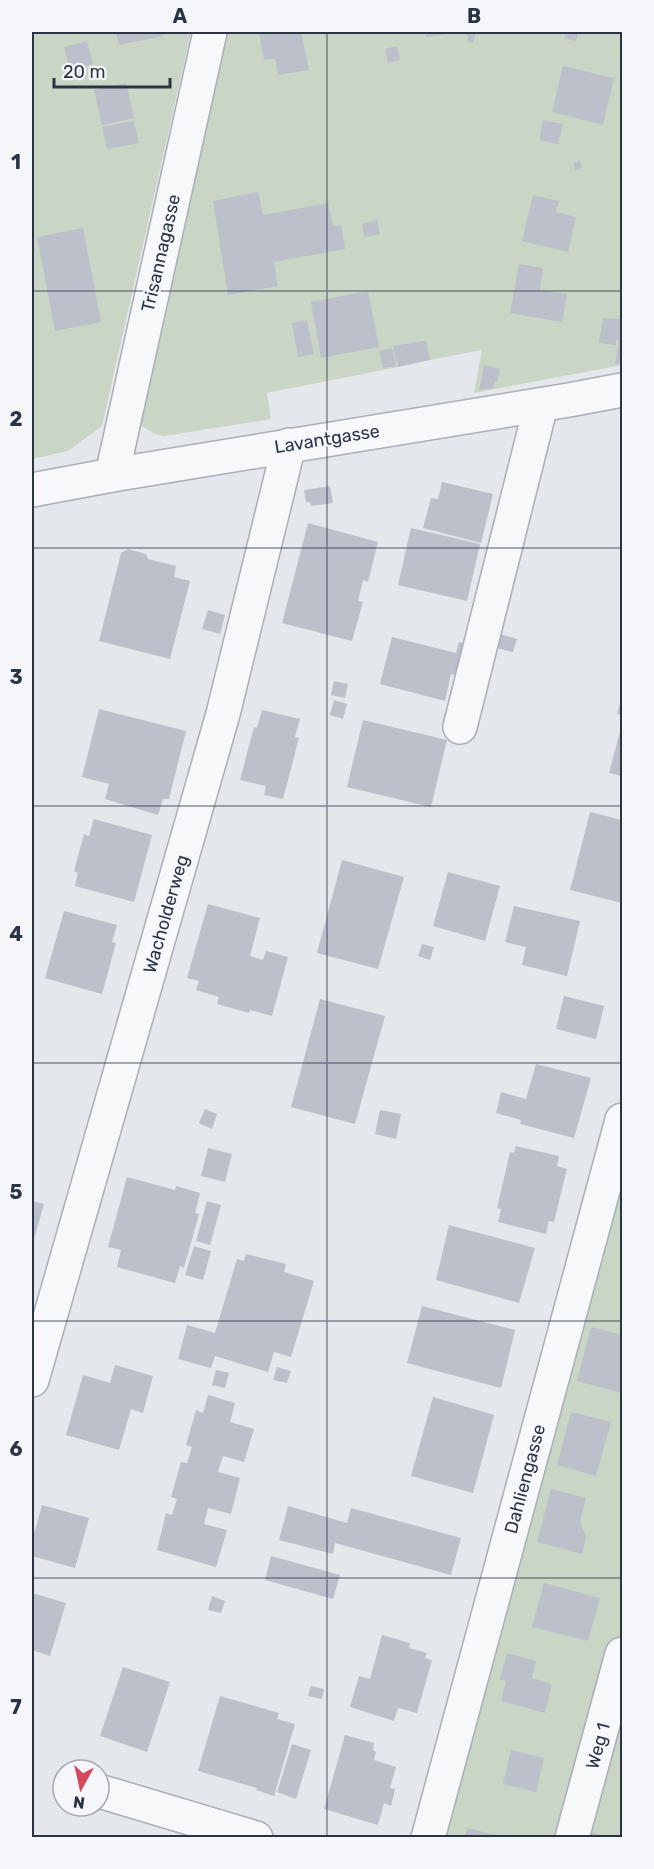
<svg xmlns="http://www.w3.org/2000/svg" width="654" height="1869" viewBox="0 0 654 1869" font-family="Rubik,sans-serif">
<rect width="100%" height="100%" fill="#e4e7ec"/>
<g fill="#c9d6c5">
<path d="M 32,32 L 191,32 L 102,426 L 68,451 L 32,459 Z"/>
<path d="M 221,32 L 622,32 L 622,365 L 474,393 L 482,350 L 430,360 L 425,340 L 394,346 L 398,367 L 267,393 L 271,419 L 164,436 L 155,434 L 137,423 Z"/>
<path d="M 622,1141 L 622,1837 L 430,1837 Z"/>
</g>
<g fill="#bbc0ca">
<path d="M 116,32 L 162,32 L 163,36 L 119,45 Z"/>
<path d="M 259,32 L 301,32 L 309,70 L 278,75 L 275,59 L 264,60 Z"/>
<path d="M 425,32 L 451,32 L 451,33 L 426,37 Z"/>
<path d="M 466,32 L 476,32 L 473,43 L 467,41 L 468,36 L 465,35 Z"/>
<path d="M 566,32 L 578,32 L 576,41 L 564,38 Z"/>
<path d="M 87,41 L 93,64 L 70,70 L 64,47 Z"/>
<path d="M 397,46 L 400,60 L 388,63 L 385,49 Z"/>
<path d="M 563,66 L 614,78 L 603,125 L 552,112 Z"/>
<path d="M 126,83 L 134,118 L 102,125 L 94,90 Z"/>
<path d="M 543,120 L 563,124 L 558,144 L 539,140 Z"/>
<path d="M 134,121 L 139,143 L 107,149 L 102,127 Z"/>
<path d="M 580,161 L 582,168 L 575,170 L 573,163 Z"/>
<path d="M 258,192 L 263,215 L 328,203 L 333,226 L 341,225 L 345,249 L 274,262 L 278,286 L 228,295 L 213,201 Z"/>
<path d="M 533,195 L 559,201 L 556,212 L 576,217 L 568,252 L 522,241 Z"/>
<path d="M 377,220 L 380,234 L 364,237 L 362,224 Z"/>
<path d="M 83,228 L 101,322 L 55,331 L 37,237 Z"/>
<path d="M 519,264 L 543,268 L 540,290 L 567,294 L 562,322 L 510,313 Z"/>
<path d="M 368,291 L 379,347 L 321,358 L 311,302 Z"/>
<path d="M 621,308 L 622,363 L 615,364 L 619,340 L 616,340 L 616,345 L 599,343 L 603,318 L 619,319 Z"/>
<path d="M 307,320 L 314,354 L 298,357 L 292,323 Z"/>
<path d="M 426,340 L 430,360 L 398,367 L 393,346 Z"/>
<path d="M 392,348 L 396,366 L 383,368 L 379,351 Z"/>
<path d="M 484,365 L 500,369 L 497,382 L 495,381 L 493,388 L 479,390 Z"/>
<path d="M 442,482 L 493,494 L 481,543 L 423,528 L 431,498 L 438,499 Z"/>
<path d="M 330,486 L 333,503 L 311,506 L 310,502 L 306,502 L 304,490 Z"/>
<path d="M 308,523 L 378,542 L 368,582 L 363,580 L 358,601 L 363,602 L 352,641 L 282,623 Z"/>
<path d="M 411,528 L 480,544 L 467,601 L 398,585 Z"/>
<path d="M 128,549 L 146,554 L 148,559 L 176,566 L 174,577 L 190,581 L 170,659 L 99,641 L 121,553 Z"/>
<path d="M 208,610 L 225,615 L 220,634 L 202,629 Z"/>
<path d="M 500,634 L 517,639 L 513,652 L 496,648 Z"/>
<path d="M 392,637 L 456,653 L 459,642 L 471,645 L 463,677 L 451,674 L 445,701 L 380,684 Z"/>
<path d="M 334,681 L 348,684 L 345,698 L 331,695 Z"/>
<path d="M 622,698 L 622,715 L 617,714 Z"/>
<path d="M 334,700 L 347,704 L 343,719 L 330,715 Z"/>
<path d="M 99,709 L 186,731 L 169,799 L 163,799 L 158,815 L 105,799 L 109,784 L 82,777 Z"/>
<path d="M 262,710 L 300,719 L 295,737 L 299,738 L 283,799 L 264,795 L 266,786 L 240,780 L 254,727 L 257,728 Z"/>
<path d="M 363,720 L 447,740 L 431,807 L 347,787 Z"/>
<path d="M 622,724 L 622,776 L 609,773 Z"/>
<path d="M 590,812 L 622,820 L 622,903 L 570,890 Z"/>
<path d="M 94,819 L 152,835 L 134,902 L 75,886 L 78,873 L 74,871 L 84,834 L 89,836 Z"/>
<path d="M 342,860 L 404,877 L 378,969 L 317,953 Z"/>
<path d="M 448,872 L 500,886 L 485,941 L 433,926 Z"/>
<path d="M 208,904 L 260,918 L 250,956 L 263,960 L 266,951 L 288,957 L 272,1016 L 250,1010 L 249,1013 L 217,1004 L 219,997 L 196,990 L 199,981 L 187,978 Z"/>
<path d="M 514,906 L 580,921 L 567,976 L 522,965 L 526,947 L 505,942 Z"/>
<path d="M 64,911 L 117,925 L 112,942 L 116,943 L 102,994 L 45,978 Z"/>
<path d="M 422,944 L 434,947 L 430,960 L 418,956 Z"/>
<path d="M 564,996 L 604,1006 L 596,1039 L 556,1029 Z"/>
<path d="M 320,999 L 385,1016 L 355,1124 L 291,1107 Z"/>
<path d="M 536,1064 L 591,1078 L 574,1138 L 520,1124 L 521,1120 L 496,1113 L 501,1092 L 526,1099 Z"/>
<path d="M 205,1109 L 217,1114 L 212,1129 L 199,1123 Z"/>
<path d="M 380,1110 L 401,1114 L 396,1139 L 375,1134 Z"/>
<path d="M 516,1146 L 559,1156 L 557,1166 L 567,1169 L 554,1222 L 549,1221 L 546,1234 L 498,1222 L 501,1209 L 497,1208 L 510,1152 L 514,1153 Z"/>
<path d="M 208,1148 L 232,1154 L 225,1182 L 201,1176 Z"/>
<path d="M 127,1177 L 175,1190 L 176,1186 L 200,1193 L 195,1213 L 199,1214 L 184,1268 L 180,1266 L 175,1283 L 117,1267 L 121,1250 L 108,1247 Z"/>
<path d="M 32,1201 L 44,1204 L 32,1246 Z"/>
<path d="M 207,1201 L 221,1205 L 210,1245 L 196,1241 Z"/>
<path d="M 449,1225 L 535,1248 L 519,1303 L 436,1280 Z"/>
<path d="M 194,1246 L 211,1251 L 203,1280 L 185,1275 Z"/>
<path d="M 246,1254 L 286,1264 L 284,1272 L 314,1281 L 291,1357 L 274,1352 L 268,1372 L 215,1356 L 211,1368 L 178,1359 L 187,1325 L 215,1333 L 237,1259 L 244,1261 Z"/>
<path d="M 422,1306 L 515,1330 L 501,1388 L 407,1363 Z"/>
<path d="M 591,1327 L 622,1335 L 622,1393 L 577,1381 Z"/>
<path d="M 115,1365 L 153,1376 L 143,1413 L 131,1409 L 119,1450 L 66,1435 L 83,1375 L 110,1383 Z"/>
<path d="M 277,1367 L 291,1371 L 287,1383 L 273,1380 Z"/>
<path d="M 216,1370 L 229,1373 L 225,1388 L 212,1385 Z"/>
<path d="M 208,1395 L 235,1403 L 230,1422 L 254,1429 L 244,1462 L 223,1456 L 218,1472 L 240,1478 L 231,1514 L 208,1508 L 204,1524 L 227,1530 L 216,1567 L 157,1550 L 166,1513 L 172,1515 L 177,1499 L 171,1497 L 181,1462 L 187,1463 L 192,1447 L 186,1445 L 196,1410 L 203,1413 Z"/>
<path d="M 433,1397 L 494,1415 L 473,1493 L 411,1476 Z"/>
<path d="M 571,1412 L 611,1422 L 596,1476 L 557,1465 Z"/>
<path d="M 551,1489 L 586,1498 L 580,1521 L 586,1537 L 582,1554 L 537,1542 Z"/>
<path d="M 42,1505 L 89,1518 L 75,1568 L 32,1556 L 32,1542 Z"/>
<path d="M 288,1506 L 347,1523 L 351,1508 L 461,1538 L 451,1575 L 335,1543 L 333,1554 L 279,1540 Z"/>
<path d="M 271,1556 L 340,1575 L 333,1599 L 265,1580 Z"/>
<path d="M 544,1583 L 600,1598 L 588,1641 L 532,1627 Z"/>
<path d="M 32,1593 L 66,1603 L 50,1656 L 32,1650 Z"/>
<path d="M 212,1596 L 225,1601 L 221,1613 L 208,1610 Z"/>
<path d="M 382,1635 L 410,1643 L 409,1648 L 427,1653 L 425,1658 L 432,1660 L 417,1713 L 398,1708 L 394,1721 L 350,1707 L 359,1676 L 370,1679 Z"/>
<path d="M 507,1653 L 536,1661 L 532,1678 L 552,1684 L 545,1713 L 501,1701 L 506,1681 L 500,1679 Z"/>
<path d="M 123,1667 L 170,1682 L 147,1752 L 100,1736 Z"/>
<path d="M 311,1686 L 324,1689 L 322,1699 L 308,1696 Z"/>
<path d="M 220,1696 L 279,1713 L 277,1719 L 295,1724 L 274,1796 L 256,1790 L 257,1788 L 198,1771 Z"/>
<path d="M 345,1735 L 374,1743 L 373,1750 L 376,1752 L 374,1760 L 396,1767 L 390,1788 L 395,1789 L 391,1806 L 384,1803 L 378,1825 L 324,1809 Z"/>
<path d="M 292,1744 L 311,1750 L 296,1799 L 277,1792 Z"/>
<path d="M 511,1750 L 544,1758 L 536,1792 L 503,1784 Z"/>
<path d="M 467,1828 L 503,1837 L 503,1838 L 465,1838 Z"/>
<path d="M 590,1832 L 609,1837 L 609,1838 L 589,1838 Z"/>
</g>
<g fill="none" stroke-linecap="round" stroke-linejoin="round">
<g stroke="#a9aeb7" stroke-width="36">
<g id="minor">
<path d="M 112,475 L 210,32"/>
<path d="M 32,490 L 112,475 L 569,400 L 622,390"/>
<path d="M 460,727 L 541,405"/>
<path d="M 32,1380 L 223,714 L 289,445"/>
<path d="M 99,1791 L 256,1838"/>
<path d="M 428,1838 L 622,1120"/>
<path d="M 572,1838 L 622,1654"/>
</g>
</g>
<use href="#minor" stroke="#f7f8fa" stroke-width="33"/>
</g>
<path fill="none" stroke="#2b3445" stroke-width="1.5" stroke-opacity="0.55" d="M 327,32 L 327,1838M 32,291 L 622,291M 32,548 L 622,548M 32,806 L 622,806M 32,1063 L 622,1063M 32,1321 L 622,1321M 32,1578 L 622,1578"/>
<g text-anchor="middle" stroke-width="4.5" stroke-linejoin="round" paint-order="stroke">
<g font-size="18" fill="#2b3445" stroke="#f4f6f9">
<text transform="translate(161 253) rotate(-77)" y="6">Trisannagasse</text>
<text transform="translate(327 439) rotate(-9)" y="6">Lavantgasse</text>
<text transform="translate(166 914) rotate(-74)" y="6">Wacholderweg</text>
<text transform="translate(525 1479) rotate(-75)" y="6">Dahliengasse</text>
<text transform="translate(598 1746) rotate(-75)" y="6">Weg 1</text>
</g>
</g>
<rect width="654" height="1869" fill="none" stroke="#f4f6f9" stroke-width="66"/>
<g transform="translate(81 1788) rotate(188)"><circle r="28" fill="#f4f6f9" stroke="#a4a8b1" stroke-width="1.5"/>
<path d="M0-4.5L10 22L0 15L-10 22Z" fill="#d1495b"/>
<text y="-9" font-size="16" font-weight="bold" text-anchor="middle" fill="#2b3445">N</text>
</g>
<path d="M54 78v9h116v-9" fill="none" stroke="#2b3445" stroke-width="3"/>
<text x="63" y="78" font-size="18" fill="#2b3445" stroke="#f4f6f9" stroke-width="4.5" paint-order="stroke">20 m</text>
<rect x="33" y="33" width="588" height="1803" fill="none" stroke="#2b3445" stroke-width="2"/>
<g font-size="20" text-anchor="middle" font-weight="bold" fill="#2b3445">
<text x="180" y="23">A</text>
<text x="474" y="23">B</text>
<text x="16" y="169">1</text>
<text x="16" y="426">2</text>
<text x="16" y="684">3</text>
<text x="16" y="941">4</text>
<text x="16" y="1199">5</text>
<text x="16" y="1456">6</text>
<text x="16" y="1714">7</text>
</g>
</svg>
